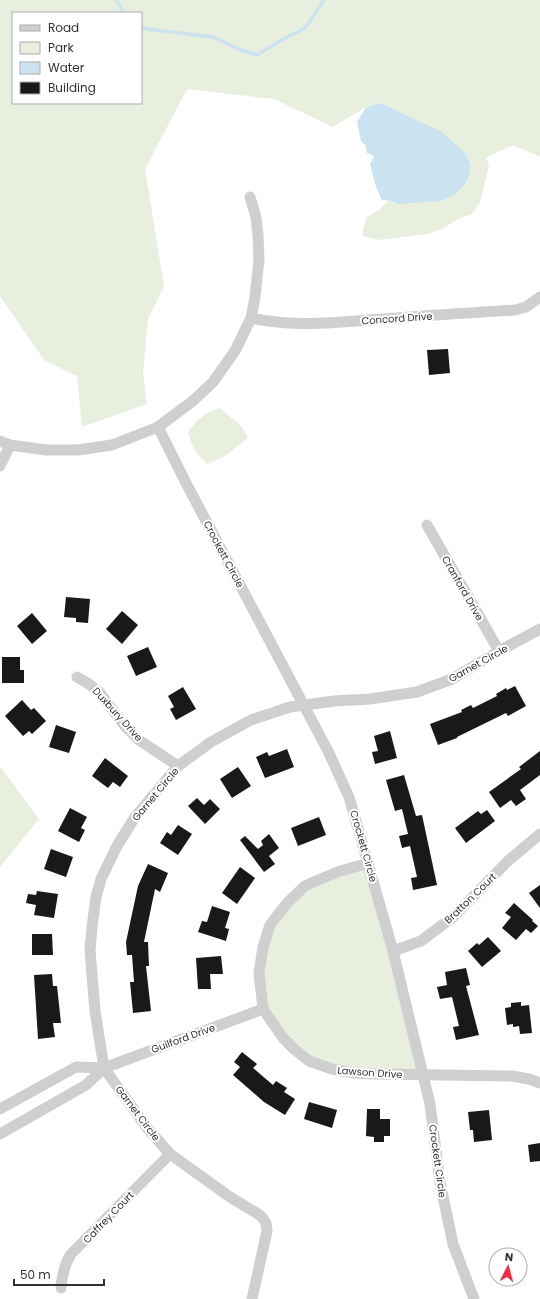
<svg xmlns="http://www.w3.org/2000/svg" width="540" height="1299" viewBox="0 0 540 1299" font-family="Poppins,sans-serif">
<rect width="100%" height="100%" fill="#fff"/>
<g fill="#e9efdf" fill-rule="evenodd">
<path d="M 0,0 L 540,0 L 540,157 L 513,145 L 486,158 L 489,165 L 480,202 L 472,214 L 456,220 L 442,229 L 427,234 L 379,240 L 363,236 L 363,228 L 367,217 L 380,209 L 388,201 L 392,201 L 469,175 L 471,165 L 466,154 L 423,123 L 381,103 L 366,107 L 333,127 L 274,99 L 187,89 L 145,169 L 164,287 L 148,319 L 143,373 L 147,404 L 82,427 L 77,376 L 44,360 L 0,296 ZM 13,13 L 141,13 L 141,103 L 13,103 Z"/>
<path d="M 220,408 L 242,427 L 248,438 L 225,456 L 208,464 C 196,455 191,445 188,432 C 195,421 207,411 220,408 Z"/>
<path d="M 0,766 L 39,819 L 0,867 Z"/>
<path d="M 369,863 L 422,1074 L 374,1074 L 309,1061 L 263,1009 L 259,973 L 270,925 L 305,886 Z"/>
</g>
<path fill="#cbe3f0" d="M 381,103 L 442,132 L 466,154 L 471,165 L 469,175 L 465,184 L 455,194 L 441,201 L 397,204 L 392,201 L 382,200 L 376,187 L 370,164 L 374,156 L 367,153 L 366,146 L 361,141 L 357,122 L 366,107 Z"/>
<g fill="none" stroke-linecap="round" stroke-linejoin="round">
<g stroke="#cbe3f0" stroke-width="3.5">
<path d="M 116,0 L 124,13"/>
<path d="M 141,27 L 147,29 L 213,37 L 241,50 L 257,55 L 280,41 L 305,28 L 324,0"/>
</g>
</g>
<g fill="#191919">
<path d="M 448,349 L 450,373 L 429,375 L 427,350 Z"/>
<path d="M 66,597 L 90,599 L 88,623 L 76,622 L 76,618 L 64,617 Z"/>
<path d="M 122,611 L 138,625 L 122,644 L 106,629 Z"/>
<path d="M 32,613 L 47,631 L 32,644 L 17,626 Z"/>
<path d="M 148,647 L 157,667 L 136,676 L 127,656 Z"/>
<path d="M 2,657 L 20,657 L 20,670 L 24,670 L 24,683 L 2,683 Z"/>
<path d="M 515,686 L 526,706 L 508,716 L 506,713 L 457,737 L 457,738 L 438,745 L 430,724 L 462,712 L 461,710 L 471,705 L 473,708 L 497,696 L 496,694 L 506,688 L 507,690 Z"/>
<path d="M 183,687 L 196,709 L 176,720 L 170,709 L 174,707 L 168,696 Z"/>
<path d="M 22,700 L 31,710 L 34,708 L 46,721 L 32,734 L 29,731 L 23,736 L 5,716 Z"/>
<path d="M 56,725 L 76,732 L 69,753 L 49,747 Z"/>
<path d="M 390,731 L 397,758 L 375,764 L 372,752 L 378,751 L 374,736 Z"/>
<path d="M 287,749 L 294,767 L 265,778 L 256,757 L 267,752 L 269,756 Z"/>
<path d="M 540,751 L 540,775 L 520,790 L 526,799 L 516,806 L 511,800 L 500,808 L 489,792 L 521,769 L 519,767 Z"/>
<path d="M 105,758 L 128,776 L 120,787 L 113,782 L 108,788 L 92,776 Z"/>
<path d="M 238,767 L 251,786 L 232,798 L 220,779 Z"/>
<path d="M 404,775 L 416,816 L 422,815 L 437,885 L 413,890 L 411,878 L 417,877 L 410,846 L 402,848 L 399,836 L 408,834 L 402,809 L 395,811 L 386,780 Z"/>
<path d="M 197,798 L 204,805 L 210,799 L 220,809 L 205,824 L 188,806 Z"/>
<path d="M 70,808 L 87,817 L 81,828 L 85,830 L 79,842 L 58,831 Z"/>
<path d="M 487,810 L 495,821 L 466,843 L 455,828 L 478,811 L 481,814 Z"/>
<path d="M 319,817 L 326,835 L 298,846 L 291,828 Z"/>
<path d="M 178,825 L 192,834 L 178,855 L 160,843 L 167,832 L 171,835 Z"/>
<path d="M 269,834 L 279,848 L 269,856 L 275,864 L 264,872 L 240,840 L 245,836 L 258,849 L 263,845 L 261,841 Z"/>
<path d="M 51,849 L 73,857 L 66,877 L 44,869 Z"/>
<path d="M 148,864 L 168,873 L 160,892 L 155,889 L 144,942 L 148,942 L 149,966 L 146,966 L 151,1011 L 133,1013 L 130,982 L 134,982 L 132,955 L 127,955 L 126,942 L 138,886 Z"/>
<path d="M 240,867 L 255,878 L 237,904 L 222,893 Z"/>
<path d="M 540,885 L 540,908 L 529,893 Z"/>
<path d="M 37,891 L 58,894 L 54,918 L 34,915 L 36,905 L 26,903 L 28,894 L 36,895 Z"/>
<path d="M 514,903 L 533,920 L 532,921 L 538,926 L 531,933 L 526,929 L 516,940 L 502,928 L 511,917 L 505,913 Z"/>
<path d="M 212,906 L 230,912 L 225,928 L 229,929 L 226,941 L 198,932 L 202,921 L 207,922 Z"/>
<path d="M 32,934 L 52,934 L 53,955 L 32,955 Z"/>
<path d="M 488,937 L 501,951 L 482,967 L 468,951 L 477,943 L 479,945 Z"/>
<path d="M 221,956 L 223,974 L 210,974 L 211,989 L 198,989 L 196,958 Z"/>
<path d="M 466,968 L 470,985 L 466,986 L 479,1035 L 456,1040 L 453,1027 L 459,1026 L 452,997 L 440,999 L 437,987 L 447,985 L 445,972 Z"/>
<path d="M 52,974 L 53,986 L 57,986 L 61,1023 L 53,1023 L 55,1037 L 38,1039 L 34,975 Z"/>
<path d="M 521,1002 L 521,1006 L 529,1005 L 532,1033 L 520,1034 L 519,1026 L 513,1027 L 513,1024 L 507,1025 L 505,1008 L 511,1007 L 511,1003 Z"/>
<path d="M 242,1052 L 257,1064 L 253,1068 L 273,1085 L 276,1081 L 287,1088 L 284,1092 L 295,1099 L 285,1115 L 264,1102 L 233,1075 L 240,1067 L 234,1062 Z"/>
<path d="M 309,1102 L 337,1110 L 332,1128 L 304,1119 Z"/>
<path d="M 367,1109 L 380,1109 L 380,1119 L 390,1119 L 390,1136 L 384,1136 L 384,1142 L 374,1142 L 374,1137 L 366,1136 Z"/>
<path d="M 489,1110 L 492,1140 L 474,1142 L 473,1130 L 470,1130 L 468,1112 Z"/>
<path d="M 540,1143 L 540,1161 L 530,1162 L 528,1145 Z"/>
</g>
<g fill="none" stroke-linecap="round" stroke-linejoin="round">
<g stroke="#cfcfcf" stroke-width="11">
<path d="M 251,318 C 295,328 340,322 384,319 C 428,315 472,313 515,310 L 526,307 L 540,297"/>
<path d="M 158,427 L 186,483 L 328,751 L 349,797 L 393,951 L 430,1104 L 440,1182 L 453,1244 L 474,1299"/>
<path d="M 0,441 L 10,445 L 46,450 L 78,450 L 112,445 L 158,427 L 194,400 L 213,382 L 235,351 L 251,318 L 255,297 L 259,260 L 258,235 L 256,217 L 250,197"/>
<path d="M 0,466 L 10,445"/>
<path d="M 427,525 L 499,651"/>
<path d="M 77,677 L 89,684 L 100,693 L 124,725 L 139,740 L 178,766"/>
<path d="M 369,863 L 340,871 L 316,881 L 305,886 L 287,903 L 270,925 L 263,947 L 259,973 L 263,1009 L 283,1038 L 294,1049 L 309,1061 L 332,1069 L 353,1073 L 374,1074 L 512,1076 L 529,1079 L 540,1083"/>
<path d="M 393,951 L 421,941 L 453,917 L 508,861 L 540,834"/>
<path d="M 0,1109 L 76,1067 L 104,1068 L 263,1009"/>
<path d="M 0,1134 L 86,1085 L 104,1068"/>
<path d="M 61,1288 C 62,1275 64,1265 71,1254 L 170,1154"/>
<path d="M 252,1299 L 267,1231 L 266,1223 L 262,1217 L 255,1212 L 230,1197 L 170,1154 L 148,1129 L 104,1068 L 95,1011 L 90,950 L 92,927 L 96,897 L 101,879 L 117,846 L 135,817 L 178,766 L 211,742 L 251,720 L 290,707 L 334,701 L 370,699 L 417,692 L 452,679 L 499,651 L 540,629"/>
</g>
</g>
<g text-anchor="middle" stroke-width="4" stroke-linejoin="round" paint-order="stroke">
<g font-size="10" fill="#323232" stroke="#fff">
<text transform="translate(397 318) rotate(-4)" y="4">Concord Drive</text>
<text transform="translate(224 554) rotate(62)" y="4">Crockett Circle</text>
<text transform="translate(463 588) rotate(60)" y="4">Cranford Drive</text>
<text transform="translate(478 663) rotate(-29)" y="4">Garnet Circle</text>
<text transform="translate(118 714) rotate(48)" y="4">Duxbury Drive</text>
<text transform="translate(155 794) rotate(-50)" y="4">Garnet Circle</text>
<text transform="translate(364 846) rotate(74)" y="4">Crockett Circle</text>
<text transform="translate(470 898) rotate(-44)" y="4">Bratton Court</text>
<text transform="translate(183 1038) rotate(-20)" y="4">Guilford Drive</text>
<text transform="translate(370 1072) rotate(4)" y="4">Lawson Drive</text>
<text transform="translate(138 1113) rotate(53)" y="4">Garnet Circle</text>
<text transform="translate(438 1161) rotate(82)" y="4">Crockett Circle</text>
<text transform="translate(108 1217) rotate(-46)" y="4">Caffrey Court</text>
</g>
</g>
<rect x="12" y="12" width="130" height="92" fill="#ffffff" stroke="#adadad"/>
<rect x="20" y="25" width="20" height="6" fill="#cfcfcf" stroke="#adadad"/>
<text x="48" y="32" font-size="12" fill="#323232">Road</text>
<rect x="20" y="42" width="20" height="12" fill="#e9efdf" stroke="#adadad"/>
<text x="48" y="52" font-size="12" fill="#323232">Park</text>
<rect x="20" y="62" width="20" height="12" fill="#cbe3f0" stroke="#adadad"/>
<text x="48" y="72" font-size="12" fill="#323232">Water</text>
<rect x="20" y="82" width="20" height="12" fill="#191919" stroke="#adadad"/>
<text x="48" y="92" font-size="12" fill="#323232">Building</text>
<g transform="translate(508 1267) rotate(6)"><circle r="19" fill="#ffffff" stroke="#adadad"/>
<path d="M0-3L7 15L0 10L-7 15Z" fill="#f22a42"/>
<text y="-6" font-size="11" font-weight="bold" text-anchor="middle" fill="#323232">N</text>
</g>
<path d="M14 1279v6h90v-6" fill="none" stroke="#323232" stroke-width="2"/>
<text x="20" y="1279" font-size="12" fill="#323232" stroke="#ffffff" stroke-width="3" paint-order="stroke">50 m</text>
</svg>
